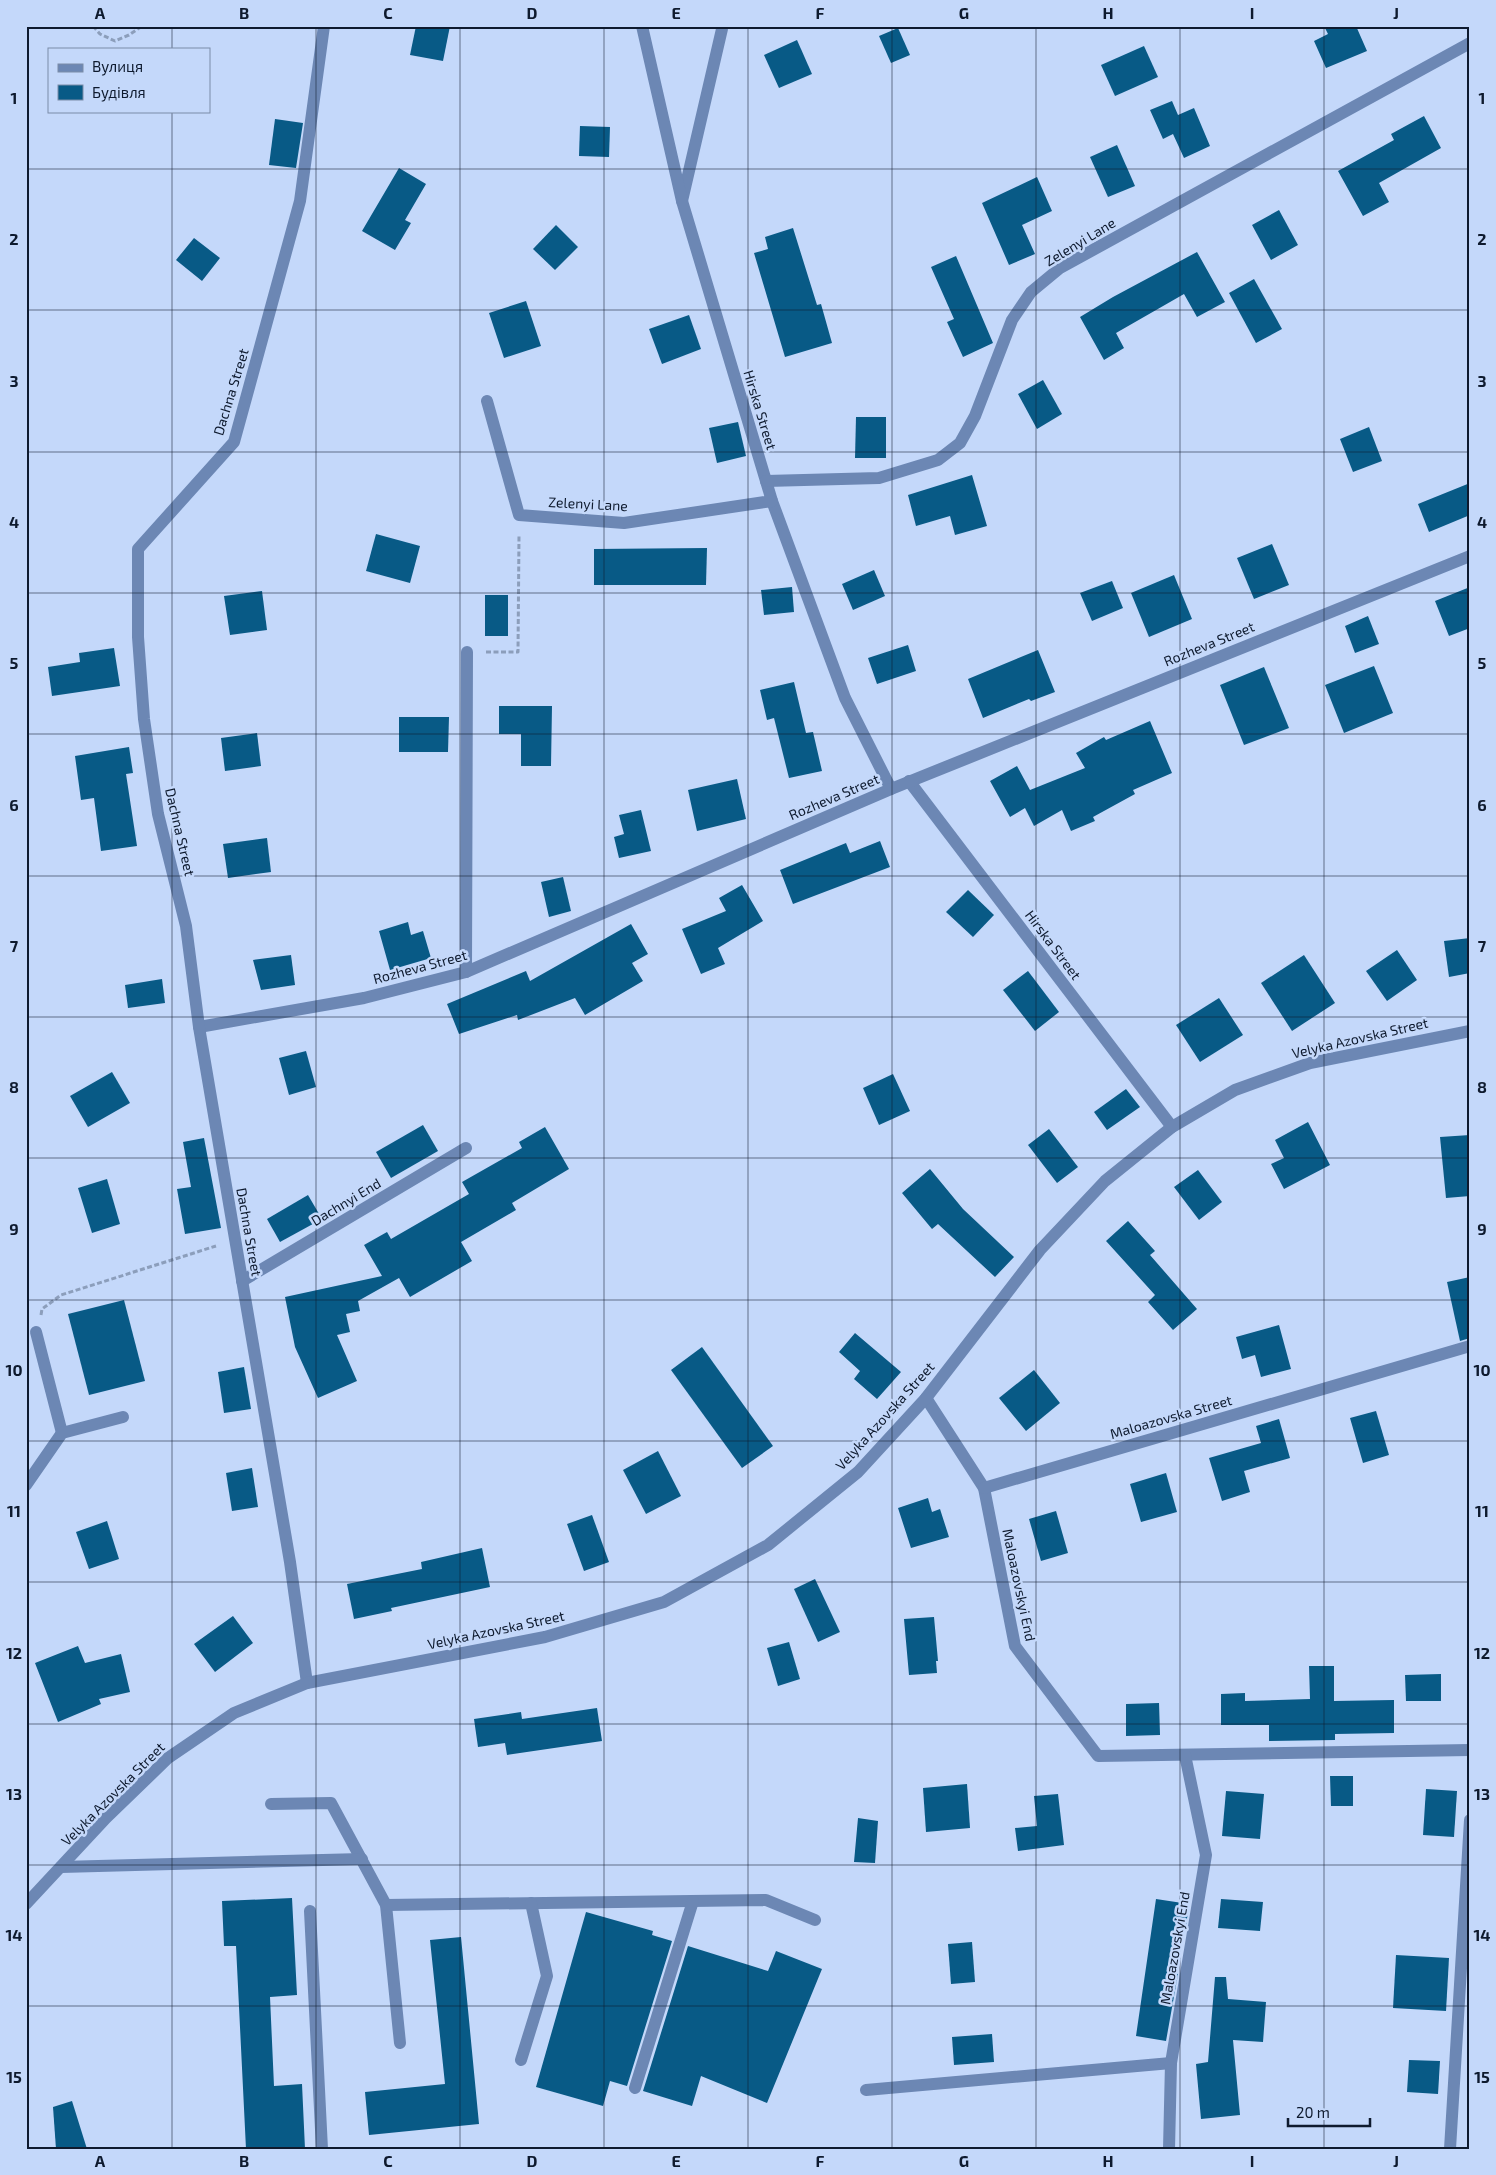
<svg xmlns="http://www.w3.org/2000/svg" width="1496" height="2175" viewBox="0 0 1496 2175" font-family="'Exo 2',sans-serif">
<rect width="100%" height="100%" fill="#c4d8fa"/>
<g fill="#085a86">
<path d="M 416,26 L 450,26 L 443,61 L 410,55 Z"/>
<path d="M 1324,26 L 1356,26 L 1367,51 L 1326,68 L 1314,41 L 1328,34 Z"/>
<path d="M 898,28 L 910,55 L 891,63 L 879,36 Z"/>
<path d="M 797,40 L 812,74 L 779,88 L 764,55 Z"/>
<path d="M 1144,46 L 1158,77 L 1115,96 L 1101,65 Z"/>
<path d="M 1172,101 L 1178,115 L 1194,108 L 1210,146 L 1184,158 L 1173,134 L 1163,139 L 1150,110 Z"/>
<path d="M 1424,116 L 1441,148 L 1379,183 L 1389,202 L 1363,216 L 1338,171 L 1394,140 L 1391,134 Z"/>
<path d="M 275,119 L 303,123 L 296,168 L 269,165 Z"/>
<path d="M 580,126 L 610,127 L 609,157 L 579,156 Z"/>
<path d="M 1117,145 L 1135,186 L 1108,197 L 1090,157 Z"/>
<path d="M 399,168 L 426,184 L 405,220 L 411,223 L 395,250 L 362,231 Z"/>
<path d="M 1037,177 L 1052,211 L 1022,225 L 1035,254 L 1009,265 L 982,203 Z"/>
<path d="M 1279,210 L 1298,245 L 1271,260 L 1252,225 Z"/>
<path d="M 556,225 L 578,247 L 555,270 L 533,249 Z"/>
<path d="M 793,228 L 817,305 L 821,304 L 832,343 L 785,357 L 754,253 L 768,249 L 765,237 Z"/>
<path d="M 194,238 L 220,258 L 202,281 L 176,260 Z"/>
<path d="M 1197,252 L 1225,302 L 1197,317 L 1184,294 L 1116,333 L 1124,348 L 1104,360 L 1080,317 L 1113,297 Z"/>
<path d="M 956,256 L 993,343 L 963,357 L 947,322 L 954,319 L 931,267 Z"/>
<path d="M 1254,279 L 1282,329 L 1256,343 L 1229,293 Z"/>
<path d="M 526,301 L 541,346 L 504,358 L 489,313 Z"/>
<path d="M 689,315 L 701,349 L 662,364 L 649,329 Z"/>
<path d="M 1043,380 L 1062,414 L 1037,429 L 1018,394 Z"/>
<path d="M 856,417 L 886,417 L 886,458 L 855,458 Z"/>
<path d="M 738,422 L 746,456 L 717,463 L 709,428 Z"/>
<path d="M 1369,427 L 1382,461 L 1353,472 L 1340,439 Z"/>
<path d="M 972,475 L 987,526 L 955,535 L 950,516 L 916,526 L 908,495 Z"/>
<path d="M 1470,483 L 1470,515 L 1429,532 L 1418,504 Z"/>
<path d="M 376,534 L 420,546 L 410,583 L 366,571 Z"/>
<path d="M 1272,544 L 1289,585 L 1254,599 L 1237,558 Z"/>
<path d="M 707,548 L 706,585 L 594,585 L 594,549 Z"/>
<path d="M 874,570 L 885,596 L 853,610 L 842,584 Z"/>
<path d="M 1174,575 L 1192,619 L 1149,637 L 1131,593 Z"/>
<path d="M 1112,581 L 1123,608 L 1092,621 L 1080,593 Z"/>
<path d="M 792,587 L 794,612 L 764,615 L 761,590 Z"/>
<path d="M 1470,587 L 1470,628 L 1449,636 L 1435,601 Z"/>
<path d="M 262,591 L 267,630 L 230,635 L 224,596 Z"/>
<rect x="485" y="595" width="23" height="41"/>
<path d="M 1368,616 L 1379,644 L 1355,653 L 1345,626 Z"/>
<path d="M 908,645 L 916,671 L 877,684 L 868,658 Z"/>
<path d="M 114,648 L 120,686 L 52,696 L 48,667 L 80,662 L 79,653 Z"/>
<path d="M 1038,650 L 1055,692 L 1031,701 L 1029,699 L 983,718 L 968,679 Z"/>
<path d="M 1374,666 L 1393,713 L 1344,733 L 1325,685 Z"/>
<path d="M 1264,667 L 1289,728 L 1244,745 L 1220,685 Z"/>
<path d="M 794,682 L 806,733 L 813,732 L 822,771 L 789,778 L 774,718 L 767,720 L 760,690 Z"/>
<path d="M 499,706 L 552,706 L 551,766 L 521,766 L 521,734 L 499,734 Z"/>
<path d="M 399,717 L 449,717 L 448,752 L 399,752 Z"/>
<path d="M 1150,721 L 1172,773 L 1133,790 L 1135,794 L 1093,817 L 1095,821 L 1071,831 L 1062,810 L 1034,826 L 1025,808 L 1010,817 L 990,781 L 1017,766 L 1030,790 L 1085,768 L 1076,753 L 1104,737 L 1106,740 Z"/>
<path d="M 257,733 L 261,766 L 225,771 L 221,738 Z"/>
<path d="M 129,747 L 133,773 L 126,774 L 137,846 L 101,851 L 94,798 L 81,800 L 75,756 Z"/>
<path d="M 737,779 L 746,819 L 697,831 L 688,790 Z"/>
<path d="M 641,810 L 651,851 L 619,858 L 614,837 L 624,834 L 619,815 Z"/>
<path d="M 267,838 L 271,872 L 228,878 L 223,844 Z"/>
<path d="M 880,841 L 890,867 L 793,904 L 780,870 L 846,843 L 850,853 Z"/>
<path d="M 563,877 L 571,911 L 549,917 L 541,882 Z"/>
<path d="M 742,885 L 763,921 L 718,948 L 725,964 L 701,974 L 682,929 L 726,911 L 719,898 Z"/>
<path d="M 968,890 L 994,915 L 973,937 L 946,912 Z"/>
<path d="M 408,922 L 411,935 L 423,931 L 431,958 L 390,970 L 379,931 Z"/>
<path d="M 631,924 L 648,954 L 632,963 L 643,981 L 585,1015 L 575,998 L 518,1020 L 517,1015 L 459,1034 L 447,1004 L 526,971 L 530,981 Z"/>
<path d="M 1470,938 L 1470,973 L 1449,977 L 1444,941 Z"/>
<path d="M 1397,950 L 1417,980 L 1387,1001 L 1366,971 Z"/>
<path d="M 291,955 L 295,985 L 261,990 L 253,960 Z"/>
<path d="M 1304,955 L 1335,1003 L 1292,1031 L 1261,983 Z"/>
<path d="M 1028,971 L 1059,1012 L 1035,1031 L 1003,990 Z"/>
<path d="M 162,979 L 165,1003 L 128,1008 L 125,985 Z"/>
<path d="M 1219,998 L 1243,1035 L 1200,1062 L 1176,1025 Z"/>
<path d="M 306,1051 L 316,1087 L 289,1095 L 279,1058 Z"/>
<path d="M 112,1072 L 130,1103 L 88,1127 L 70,1096 Z"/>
<path d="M 893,1074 L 910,1111 L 879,1125 L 863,1088 Z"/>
<path d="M 1126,1089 L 1140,1107 L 1107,1130 L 1094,1112 Z"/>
<path d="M 1308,1122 L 1330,1165 L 1284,1189 L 1271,1164 L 1284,1158 L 1275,1140 Z"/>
<path d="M 423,1125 L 438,1151 L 391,1178 L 376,1152 Z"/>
<path d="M 545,1127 L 569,1169 L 512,1203 L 516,1210 L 461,1242 L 472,1261 L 410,1297 L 399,1278 L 358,1301 L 360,1311 L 346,1314 L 350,1332 L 337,1335 L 357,1381 L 318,1398 L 295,1347 L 285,1297 L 382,1276 L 364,1245 L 387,1232 L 391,1239 L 469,1194 L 462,1182 L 522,1148 L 519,1142 Z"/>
<path d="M 1049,1129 L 1078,1167 L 1057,1183 L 1028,1145 Z"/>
<path d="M 1470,1135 L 1470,1196 L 1446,1198 L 1440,1137 Z"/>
<path d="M 204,1138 L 221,1228 L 185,1234 L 177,1189 L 191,1187 L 183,1142 Z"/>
<path d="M 930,1169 L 963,1209 L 1014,1257 L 995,1277 L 938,1224 L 932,1229 L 902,1193 Z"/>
<path d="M 1198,1170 L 1222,1202 L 1199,1220 L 1174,1187 Z"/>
<path d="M 107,1179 L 120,1224 L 92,1233 L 78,1188 Z"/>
<path d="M 308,1195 L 322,1219 L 280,1242 L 267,1219 Z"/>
<path d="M 1128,1221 L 1155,1251 L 1150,1255 L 1197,1309 L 1173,1330 L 1148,1302 L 1155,1295 L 1106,1241 Z"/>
<path d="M 1470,1277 L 1470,1338 L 1460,1341 L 1447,1282 Z"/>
<path d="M 124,1300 L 145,1381 L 89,1395 L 68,1314 Z"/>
<path d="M 1279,1325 L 1291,1369 L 1261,1377 L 1255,1355 L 1242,1359 L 1236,1337 Z"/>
<path d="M 855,1333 L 901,1372 L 877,1399 L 854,1379 L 860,1371 L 839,1352 Z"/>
<path d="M 702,1347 L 773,1446 L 742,1468 L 671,1370 Z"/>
<path d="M 244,1367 L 251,1409 L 224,1413 L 218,1372 Z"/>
<path d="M 1034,1370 L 1060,1403 L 1026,1431 L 999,1398 Z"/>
<path d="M 1376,1411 L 1389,1455 L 1363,1463 L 1350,1418 Z"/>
<path d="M 1279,1419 L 1290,1458 L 1244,1471 L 1250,1492 L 1222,1501 L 1209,1458 L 1261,1443 L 1256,1426 Z"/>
<path d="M 658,1451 L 681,1496 L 646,1514 L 623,1470 Z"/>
<path d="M 252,1468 L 258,1507 L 232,1511 L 226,1473 Z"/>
<path d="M 1166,1473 L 1177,1512 L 1141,1522 L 1130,1484 Z"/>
<path d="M 928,1498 L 932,1512 L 940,1509 L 949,1537 L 911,1548 L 898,1508 Z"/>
<path d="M 1056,1511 L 1068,1553 L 1041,1561 L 1029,1519 Z"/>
<path d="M 592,1515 L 609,1562 L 584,1571 L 567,1524 Z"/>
<path d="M 107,1521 L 119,1559 L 89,1569 L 76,1532 Z"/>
<path d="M 482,1548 L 490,1587 L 391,1608 L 392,1611 L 354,1619 L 347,1584 L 422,1569 L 421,1562 Z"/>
<path d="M 815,1579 L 840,1632 L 818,1642 L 794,1589 Z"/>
<path d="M 233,1616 L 253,1643 L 215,1672 L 194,1644 Z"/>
<path d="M 934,1617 L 938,1661 L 936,1661 L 937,1673 L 909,1675 L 904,1619 Z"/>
<path d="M 789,1642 L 800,1679 L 778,1686 L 767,1648 Z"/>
<path d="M 78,1646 L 85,1663 L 121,1654 L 130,1692 L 99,1699 L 101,1704 L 58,1722 L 35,1663 Z"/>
<path d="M 1309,1666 L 1334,1666 L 1334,1701 L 1394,1700 L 1394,1733 L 1335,1734 L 1335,1740 L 1269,1741 L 1269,1725 L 1221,1725 L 1221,1694 L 1245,1693 L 1245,1701 L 1310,1699 Z"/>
<path d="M 1441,1674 L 1441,1701 L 1406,1701 L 1405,1675 Z"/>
<path d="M 1159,1703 L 1160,1735 L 1126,1736 L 1126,1704 Z"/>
<path d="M 597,1708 L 602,1741 L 507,1755 L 505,1743 L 478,1747 L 474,1719 L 521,1712 L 522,1719 Z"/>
<path d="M 1330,1776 L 1353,1776 L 1353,1806 L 1331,1806 Z"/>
<path d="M 967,1784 L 970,1828 L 926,1832 L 923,1788 Z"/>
<path d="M 1426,1789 L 1457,1791 L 1454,1837 L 1423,1835 Z"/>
<path d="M 1226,1791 L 1264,1794 L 1260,1839 L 1222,1836 Z"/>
<path d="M 1058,1794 L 1064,1845 L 1018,1851 L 1015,1828 L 1037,1826 L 1034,1796 Z"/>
<path d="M 858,1818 L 878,1821 L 875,1863 L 854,1862 Z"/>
<path d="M 292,1898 L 297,1995 L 270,1997 L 274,2086 L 302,2084 L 305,2149 L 246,2149 L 236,1946 L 224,1946 L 222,1901 Z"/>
<path d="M 1156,1899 L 1189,1904 L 1186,1926 L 1183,1925 L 1175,1973 L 1178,1974 L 1166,2041 L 1136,2036 Z"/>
<path d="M 1221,1899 L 1263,1902 L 1260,1931 L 1218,1928 Z"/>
<path d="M 586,1912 L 653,1931 L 652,1935 L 672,1941 L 627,2086 L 610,2081 L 603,2106 L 536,2087 Z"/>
<path d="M 461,1937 L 479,2124 L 369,2135 L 365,2092 L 445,2084 L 430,1940 Z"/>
<path d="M 972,1942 L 975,1982 L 951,1984 L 948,1944 Z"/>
<path d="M 688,1946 L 768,1971 L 776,1951 L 822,1969 L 767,2103 L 701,2076 L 692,2106 L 643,2091 Z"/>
<path d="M 1396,1955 L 1449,1958 L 1446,2011 L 1393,2008 Z"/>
<path d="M 1215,1977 L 1226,1977 L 1228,1999 L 1266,2002 L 1263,2042 L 1233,2040 L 1240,2115 L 1201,2119 L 1196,2064 L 1208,2062 Z"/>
<path d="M 992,2034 L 994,2062 L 954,2065 L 952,2037 Z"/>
<path d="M 1409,2060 L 1440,2061 L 1438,2094 L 1407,2092 Z"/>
<path d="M 72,2101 L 87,2149 L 56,2149 L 53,2107 Z"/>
</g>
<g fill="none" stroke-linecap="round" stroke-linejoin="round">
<g stroke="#8c9ebb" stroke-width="3" stroke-dasharray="5 2.5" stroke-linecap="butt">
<path d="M 93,26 L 100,34 L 115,41 L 129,35 L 142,26"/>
<path d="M 486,652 L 518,652 L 519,535"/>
<path d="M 41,1315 L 42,1309 L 61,1295 L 216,1246"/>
</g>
<g stroke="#6c87b4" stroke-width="12">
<path d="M 682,201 L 722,29"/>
<path d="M 36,1332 L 62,1433"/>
<path d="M 26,1485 L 62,1433 L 123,1417"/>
<path d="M 271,1804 L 331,1803 L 386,1905 L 400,2043"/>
<path d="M 61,1867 L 362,1859"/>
<path d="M 386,1905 L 766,1900 L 815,1920"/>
<path d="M 310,1911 L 322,2149"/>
<path d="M 521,2060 L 547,1976 L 531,1903"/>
<path d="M 635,2088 L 693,1901"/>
<path d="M 866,2090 L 1171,2063"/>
</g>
<g stroke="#6c87b4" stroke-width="12">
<path d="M 642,26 L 682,201 L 772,501 L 845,698 L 891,789"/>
<path d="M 487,401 L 519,515 L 624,523 L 772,501"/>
<path d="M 766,481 L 879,478 L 938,460 L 960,443 L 975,416 L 1012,320 L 1031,292 L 1060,268 L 1470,43"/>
<path d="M 909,781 L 1172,1127"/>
<path d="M 466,972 L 467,652"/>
<path d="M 199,1027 L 364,998 L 466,972 L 891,789 L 1470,556"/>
<path d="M 242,1281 L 466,1148"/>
<path d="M 926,1398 L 984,1488 L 1015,1646 L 1098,1756 L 1470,1750"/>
<path d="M 984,1488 L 1470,1346"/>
<path d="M 307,1683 L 290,1562 L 199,1027 L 186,926 L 158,814 L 144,719 L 138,637 L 138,549 L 234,442 L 300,201 L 324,26"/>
<path d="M 1169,2149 L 1171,2063 L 1206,1855 L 1185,1755"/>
<path d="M 1450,2149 L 1470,1820"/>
</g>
<path stroke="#6c87b4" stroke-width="12" d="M 26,1904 L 106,1818 L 168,1758 L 234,1713 L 307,1683 L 545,1637 L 664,1602 L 768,1545 L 858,1472 L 926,1398 L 1040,1250 L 1105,1181 L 1172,1127 L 1235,1090 L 1310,1063 L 1470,1031"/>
</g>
<path fill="none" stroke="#0e1a2e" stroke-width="1" stroke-opacity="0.55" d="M 172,26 L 172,49M 316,26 L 316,2149M 460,26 L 460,2149M 604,26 L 604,2149M 748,26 L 748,2149M 892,26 L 892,2149M 1036,26 L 1036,2149M 1180,26 L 1180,2149M 1324,26 L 1324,2149M 172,111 L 172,2149M 26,169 L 1470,169M 26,310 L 1470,310M 26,452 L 1470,452M 26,593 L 1470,593M 26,734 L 1470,734M 26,876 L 1470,876M 26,1017 L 1470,1017M 26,1158 L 1470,1158M 26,1300 L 1470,1300M 26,1441 L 1470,1441M 26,1582 L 1470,1582M 26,1724 L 1470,1724M 26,1865 L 1470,1865M 26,2006 L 1470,2006"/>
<g text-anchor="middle" stroke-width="5" stroke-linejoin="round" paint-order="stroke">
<g font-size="14" fill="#0e1a2e" stroke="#c4d8fa">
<text transform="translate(1080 242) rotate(-31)" y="5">Zelenyi Lane</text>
<text transform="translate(231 392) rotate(-73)" y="5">Dachna Street</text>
<text transform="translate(760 410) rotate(73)" y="5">Hirska Street</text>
<text transform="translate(588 504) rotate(3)" y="5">Zelenyi Lane</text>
<text transform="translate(1209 644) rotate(-22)" y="5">Rozheva Street</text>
<text transform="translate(834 797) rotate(-23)" y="5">Rozheva Street</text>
<text transform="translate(180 832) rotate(77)" y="5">Dachna Street</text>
<text transform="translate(1053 945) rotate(53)" y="5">Hirska Street</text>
<text transform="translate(420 967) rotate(-15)" y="5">Rozheva Street</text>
<text transform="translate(1360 1038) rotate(-13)" y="5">Velyka Azovska Street</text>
<text transform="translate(346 1202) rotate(-31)" y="5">Dachnyi End</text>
<text transform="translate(249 1232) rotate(80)" y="5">Dachna Street</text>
<text transform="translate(885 1416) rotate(-48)" y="5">Velyka Azovska Street</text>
<text transform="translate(1171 1417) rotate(-16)" y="5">Maloazovska Street</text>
<text transform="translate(1019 1585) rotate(78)" y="5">Maloazovskyi End</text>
<text transform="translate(496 1630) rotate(-12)" y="5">Velyka Azovska Street</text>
<text transform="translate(113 1794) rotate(-45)" y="5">Velyka Azovska Street</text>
<text transform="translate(1175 1948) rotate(-80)" y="5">Maloazovskyi End</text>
</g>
</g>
<rect width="1496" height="2175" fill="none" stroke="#c4d8fa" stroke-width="55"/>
<rect x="48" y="48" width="162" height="65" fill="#c4d8fa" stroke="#7b8ca8"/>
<rect x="58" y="64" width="25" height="8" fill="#6c87b4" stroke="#7b8ca8"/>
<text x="92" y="72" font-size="15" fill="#0e1a2e">Вулиця</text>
<rect x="58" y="85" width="25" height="15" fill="#085a86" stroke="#7b8ca8"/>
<text x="92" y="98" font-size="15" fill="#0e1a2e">Будівля</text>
<path d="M1288 2118v8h82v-8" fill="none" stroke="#0e1a2e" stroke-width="2.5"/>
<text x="1296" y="2118" font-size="15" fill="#0e1a2e" stroke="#c4d8fa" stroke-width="4" paint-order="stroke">20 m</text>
<rect x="28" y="28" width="1440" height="2120" fill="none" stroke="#0e1a2e" stroke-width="2"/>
<g font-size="16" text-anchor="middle" font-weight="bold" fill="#0e1a2e">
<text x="100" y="19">A</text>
<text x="244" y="19">B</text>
<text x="388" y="19">C</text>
<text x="532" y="19">D</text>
<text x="676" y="19">E</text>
<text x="820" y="19">F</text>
<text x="964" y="19">G</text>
<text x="1108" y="19">H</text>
<text x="1252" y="19">I</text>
<text x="1396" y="19">J</text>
<text x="14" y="104">1</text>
<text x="1482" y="104">1</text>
<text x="14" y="245">2</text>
<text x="1482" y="245">2</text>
<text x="14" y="387">3</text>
<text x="1482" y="387">3</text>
<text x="14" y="528">4</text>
<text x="1482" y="528">4</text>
<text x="14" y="669">5</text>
<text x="1482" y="669">5</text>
<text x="14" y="811">6</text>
<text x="1482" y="811">6</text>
<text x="14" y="952">7</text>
<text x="1482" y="952">7</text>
<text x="14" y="1093">8</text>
<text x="1482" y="1093">8</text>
<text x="14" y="1235">9</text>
<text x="1482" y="1235">9</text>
<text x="14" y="1376">10</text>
<text x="1482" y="1376">10</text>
<text x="14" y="1517">11</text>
<text x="1482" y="1517">11</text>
<text x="14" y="1659">12</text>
<text x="1482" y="1659">12</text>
<text x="14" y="1800">13</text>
<text x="1482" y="1800">13</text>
<text x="14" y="1941">14</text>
<text x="1482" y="1941">14</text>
<text x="14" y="2083">15</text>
<text x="1482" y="2083">15</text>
<text x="100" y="2167">A</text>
<text x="244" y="2167">B</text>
<text x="388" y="2167">C</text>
<text x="532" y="2167">D</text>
<text x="676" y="2167">E</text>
<text x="820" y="2167">F</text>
<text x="964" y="2167">G</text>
<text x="1108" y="2167">H</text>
<text x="1252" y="2167">I</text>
<text x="1396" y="2167">J</text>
</g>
</svg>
